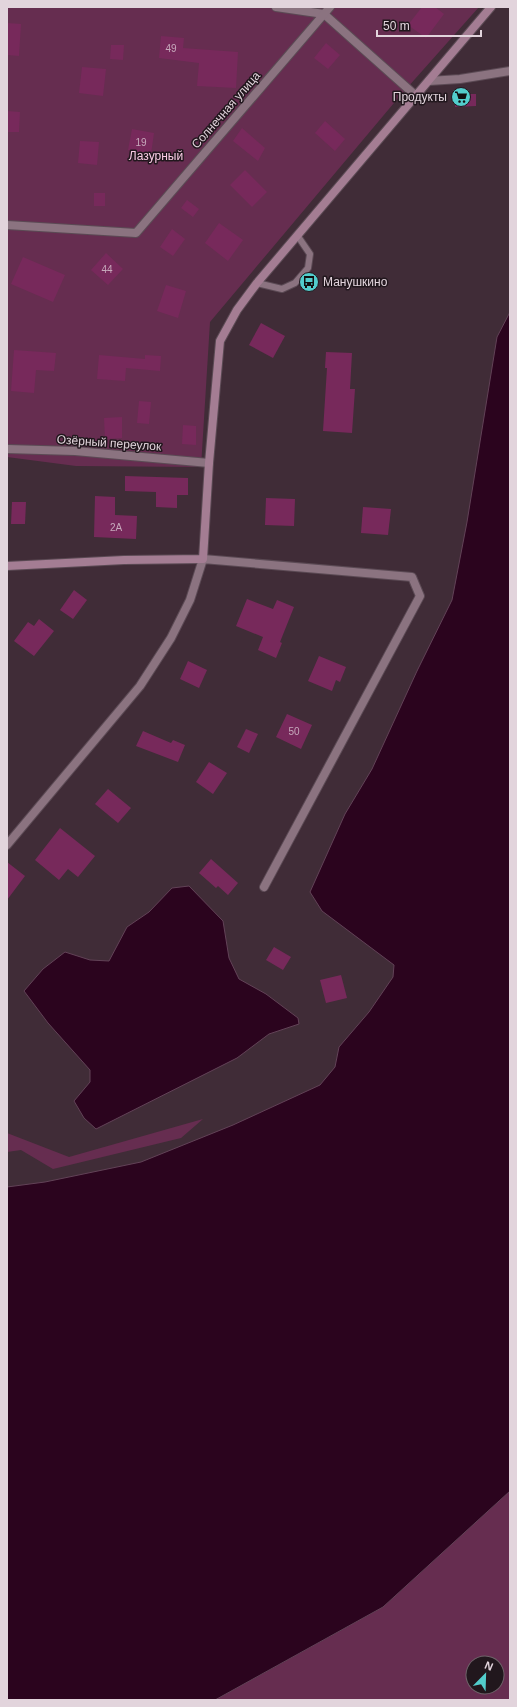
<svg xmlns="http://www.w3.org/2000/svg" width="517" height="1707" viewBox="0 0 517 1707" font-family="Arial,sans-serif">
<rect width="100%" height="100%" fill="#402c37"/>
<g fill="#662d50" fill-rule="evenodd">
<path d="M 7,7 L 479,7 L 399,97 L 210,322 L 201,467 L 76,466 L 7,457 Z"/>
<path d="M 203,1119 L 181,1138 L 53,1169 L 21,1150 L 7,1152 L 7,1133 L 69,1157 Z"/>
<path d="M 510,1491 L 510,1700 L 215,1700 L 383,1607 ZM 473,1663 L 497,1663 L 497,1687 L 473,1687 Z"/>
</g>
<g fill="#2b041e" stroke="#624257">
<path d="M 510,312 L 510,1491 L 383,1607 L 215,1700 L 7,1700 L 7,1187 L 45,1182 L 141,1162 L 233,1125 L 320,1085 L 335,1067 L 339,1047 L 369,1012 L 393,977 L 394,965 L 322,911 L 310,892 L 345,814 L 372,769 L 417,671 L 452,600 L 467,522 L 497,337 Z"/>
<path d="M 189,886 L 223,921 L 229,958 L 239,979 L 266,994 L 298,1018 L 299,1024 L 269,1034 L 237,1058 L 96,1129 L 84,1118 L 74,1101 L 90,1082 L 90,1070 L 48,1023 L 24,991 L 43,969 L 65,952 L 90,960 L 109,961 L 127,927 L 149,912 L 172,888 Z"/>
</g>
<g fill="#77295b">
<path d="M 422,7 L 435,7 L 444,14 L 426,38 L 408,25 Z"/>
<path d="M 7,23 L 21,24 L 19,56 L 7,55 Z"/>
<path d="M 161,36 L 184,38 L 183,48 L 238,52 L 236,88 L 197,86 L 199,63 L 159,58 Z"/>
<path d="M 326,43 L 340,55 L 328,69 L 314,58 Z"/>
<path d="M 111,45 L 124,45 L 123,60 L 110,59 Z"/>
<path d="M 82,67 L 106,69 L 103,96 L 79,93 Z"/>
<path d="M 455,94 L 476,94 L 476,106 L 455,107 Z"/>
<path d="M 7,111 L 20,112 L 19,132 L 7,132 Z"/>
<path d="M 325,121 L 345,139 L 335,151 L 315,133 Z"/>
<path d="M 242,128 L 265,148 L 258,161 L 233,141 Z"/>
<path d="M 132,129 L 154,133 L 151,154 L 128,150 Z"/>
<path d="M 80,141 L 99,142 L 97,165 L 78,163 Z"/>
<path d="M 245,170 L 267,192 L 252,207 L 230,185 Z"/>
<rect x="94" y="193" width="11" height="13"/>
<path d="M 187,200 L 199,209 L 193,217 L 181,208 Z"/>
<path d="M 219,223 L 243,240 L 228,261 L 205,243 Z"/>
<path d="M 172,229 L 185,239 L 173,256 L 160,247 Z"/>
<path d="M 106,253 L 123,269 L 108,285 L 91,270 Z"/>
<path d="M 23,257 L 65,275 L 53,302 L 11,284 Z"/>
<path d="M 166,285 L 186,291 L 178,318 L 157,311 Z"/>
<path d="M 261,323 L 285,336 L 273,358 L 249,345 Z"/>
<path d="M 14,350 L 56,353 L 54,371 L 36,370 L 34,393 L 11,391 Z"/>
<path d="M 326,352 L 352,353 L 350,389 L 355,389 L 352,433 L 323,431 L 327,368 L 325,368 Z"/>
<path d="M 99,355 L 145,359 L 145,355 L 161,356 L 160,371 L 126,368 L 125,381 L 97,379 Z"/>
<path d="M 139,401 L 151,402 L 149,424 L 137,423 Z"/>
<path d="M 122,417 L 122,438 L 105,439 L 104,418 Z"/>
<path d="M 183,425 L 196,426 L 196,445 L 182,444 Z"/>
<path d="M 125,476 L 188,478 L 188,495 L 177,495 L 177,508 L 156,507 L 156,492 L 125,491 Z"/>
<path d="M 95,496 L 115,497 L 115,515 L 137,516 L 136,539 L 94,537 Z"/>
<path d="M 266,498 L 295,499 L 294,526 L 265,525 Z"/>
<path d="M 12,502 L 26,502 L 25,524 L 11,524 Z"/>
<path d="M 363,507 L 391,509 L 388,535 L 361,533 Z"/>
<path d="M 74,590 L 87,600 L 73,619 L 60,610 Z"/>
<path d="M 247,599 L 273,609 L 277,600 L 294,607 L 280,642 L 282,643 L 276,658 L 258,650 L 263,637 L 236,626 Z"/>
<path d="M 39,619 L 54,631 L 34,656 L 14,641 L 28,622 L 34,626 Z"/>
<path d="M 319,656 L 346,667 L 340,682 L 336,680 L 332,691 L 308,681 Z"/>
<path d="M 188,661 L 207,670 L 199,688 L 180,679 Z"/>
<path d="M 287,714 L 312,725 L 301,749 L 276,737 Z"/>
<path d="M 246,729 L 258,734 L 249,753 L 237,747 Z"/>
<path d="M 143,731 L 171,743 L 173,740 L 185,745 L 178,762 L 136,746 Z"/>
<path d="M 209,762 L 227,773 L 213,794 L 196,782 Z"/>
<path d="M 108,789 L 131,808 L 118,823 L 95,804 Z"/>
<path d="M 60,828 L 95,856 L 78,877 L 68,869 L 59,880 L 35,860 Z"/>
<path d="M 211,859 L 238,883 L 228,895 L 218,886 L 216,888 L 199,873 Z"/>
<path d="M 7,862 L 25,876 L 7,900 Z"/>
<path d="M 274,947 L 291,957 L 283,970 L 266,960 Z"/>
<path d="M 341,975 L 347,998 L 326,1003 L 320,980 Z"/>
</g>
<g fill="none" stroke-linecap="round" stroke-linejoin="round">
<g stroke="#5b4a54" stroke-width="8">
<path id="lane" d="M 257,283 L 282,289 L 295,283 L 308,268 L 310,254 L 297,235"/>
</g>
<g stroke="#5b4a54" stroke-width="10">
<g id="street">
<path d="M 276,7 L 324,14 L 415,95"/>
<path d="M 429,81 L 460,79 L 510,71"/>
<path d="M 7,225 L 136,233 L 330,7"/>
<path d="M 7,449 L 75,451 L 209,463"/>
<path d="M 7,845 L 140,686 L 171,638 L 190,600 L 203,559 L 412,577 L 420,596 L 264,887"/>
</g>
</g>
<g stroke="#5b4a54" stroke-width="10">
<path id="secondary" d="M 7,566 L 124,560 L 203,559 L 209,463 L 220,341 L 237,310 L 257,283 L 491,7"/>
</g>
<use href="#lane" stroke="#8b7380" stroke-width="6"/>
<use href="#street" stroke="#8b7380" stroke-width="8"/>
<use href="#secondary" stroke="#a47d93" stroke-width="8"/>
</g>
<defs>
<g id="supermarket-disc" transform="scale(1)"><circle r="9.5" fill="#52cdcc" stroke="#21171d"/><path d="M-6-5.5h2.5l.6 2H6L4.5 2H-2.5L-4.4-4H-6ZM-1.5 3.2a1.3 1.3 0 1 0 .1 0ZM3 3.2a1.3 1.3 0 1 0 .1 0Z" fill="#111"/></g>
<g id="bus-disc" transform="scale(1)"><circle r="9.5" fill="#52cdcc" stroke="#21171d"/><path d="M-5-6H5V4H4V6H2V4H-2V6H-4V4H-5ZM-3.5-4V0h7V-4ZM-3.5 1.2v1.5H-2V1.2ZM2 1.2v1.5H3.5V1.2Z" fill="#111"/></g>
</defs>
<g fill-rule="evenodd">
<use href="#supermarket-disc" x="461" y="97"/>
<use href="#bus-disc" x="309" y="282"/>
</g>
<g text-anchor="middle" stroke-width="3" stroke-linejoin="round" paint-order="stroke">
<g font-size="10" fill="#c7a9bc">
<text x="171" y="52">49</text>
<text x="141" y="146">19</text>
<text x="107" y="273">44</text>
<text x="116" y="531">2А</text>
<text x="294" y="735">50</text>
</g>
<g font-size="12" fill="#e2d4dc" stroke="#21171d" text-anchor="end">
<text x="447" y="101">Продукты</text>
<text x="323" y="286" text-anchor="start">Манушкино</text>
</g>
<g font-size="12" fill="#e2d4dc" stroke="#21171d">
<text transform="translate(226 110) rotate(-49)" y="4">Солнечная улица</text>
<text transform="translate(109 443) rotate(4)" y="4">Озёрный переулок</text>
</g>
<g font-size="12" fill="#f9cbe4" stroke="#21171d">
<text x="156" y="160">Лазурный</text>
</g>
</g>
<rect width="517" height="1707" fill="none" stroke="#e2d4dc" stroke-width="16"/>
<g transform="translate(485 1675) rotate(23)"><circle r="19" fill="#21171d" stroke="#6e6369"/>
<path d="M0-3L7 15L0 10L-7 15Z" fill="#52cdcc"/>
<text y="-6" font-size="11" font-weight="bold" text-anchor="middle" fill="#e2d4dc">N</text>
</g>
<path d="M377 30v6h104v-6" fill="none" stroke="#e2d4dc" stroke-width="2"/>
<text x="383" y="30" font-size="12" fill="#e2d4dc" stroke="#21171d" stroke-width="3" paint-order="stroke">50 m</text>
</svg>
